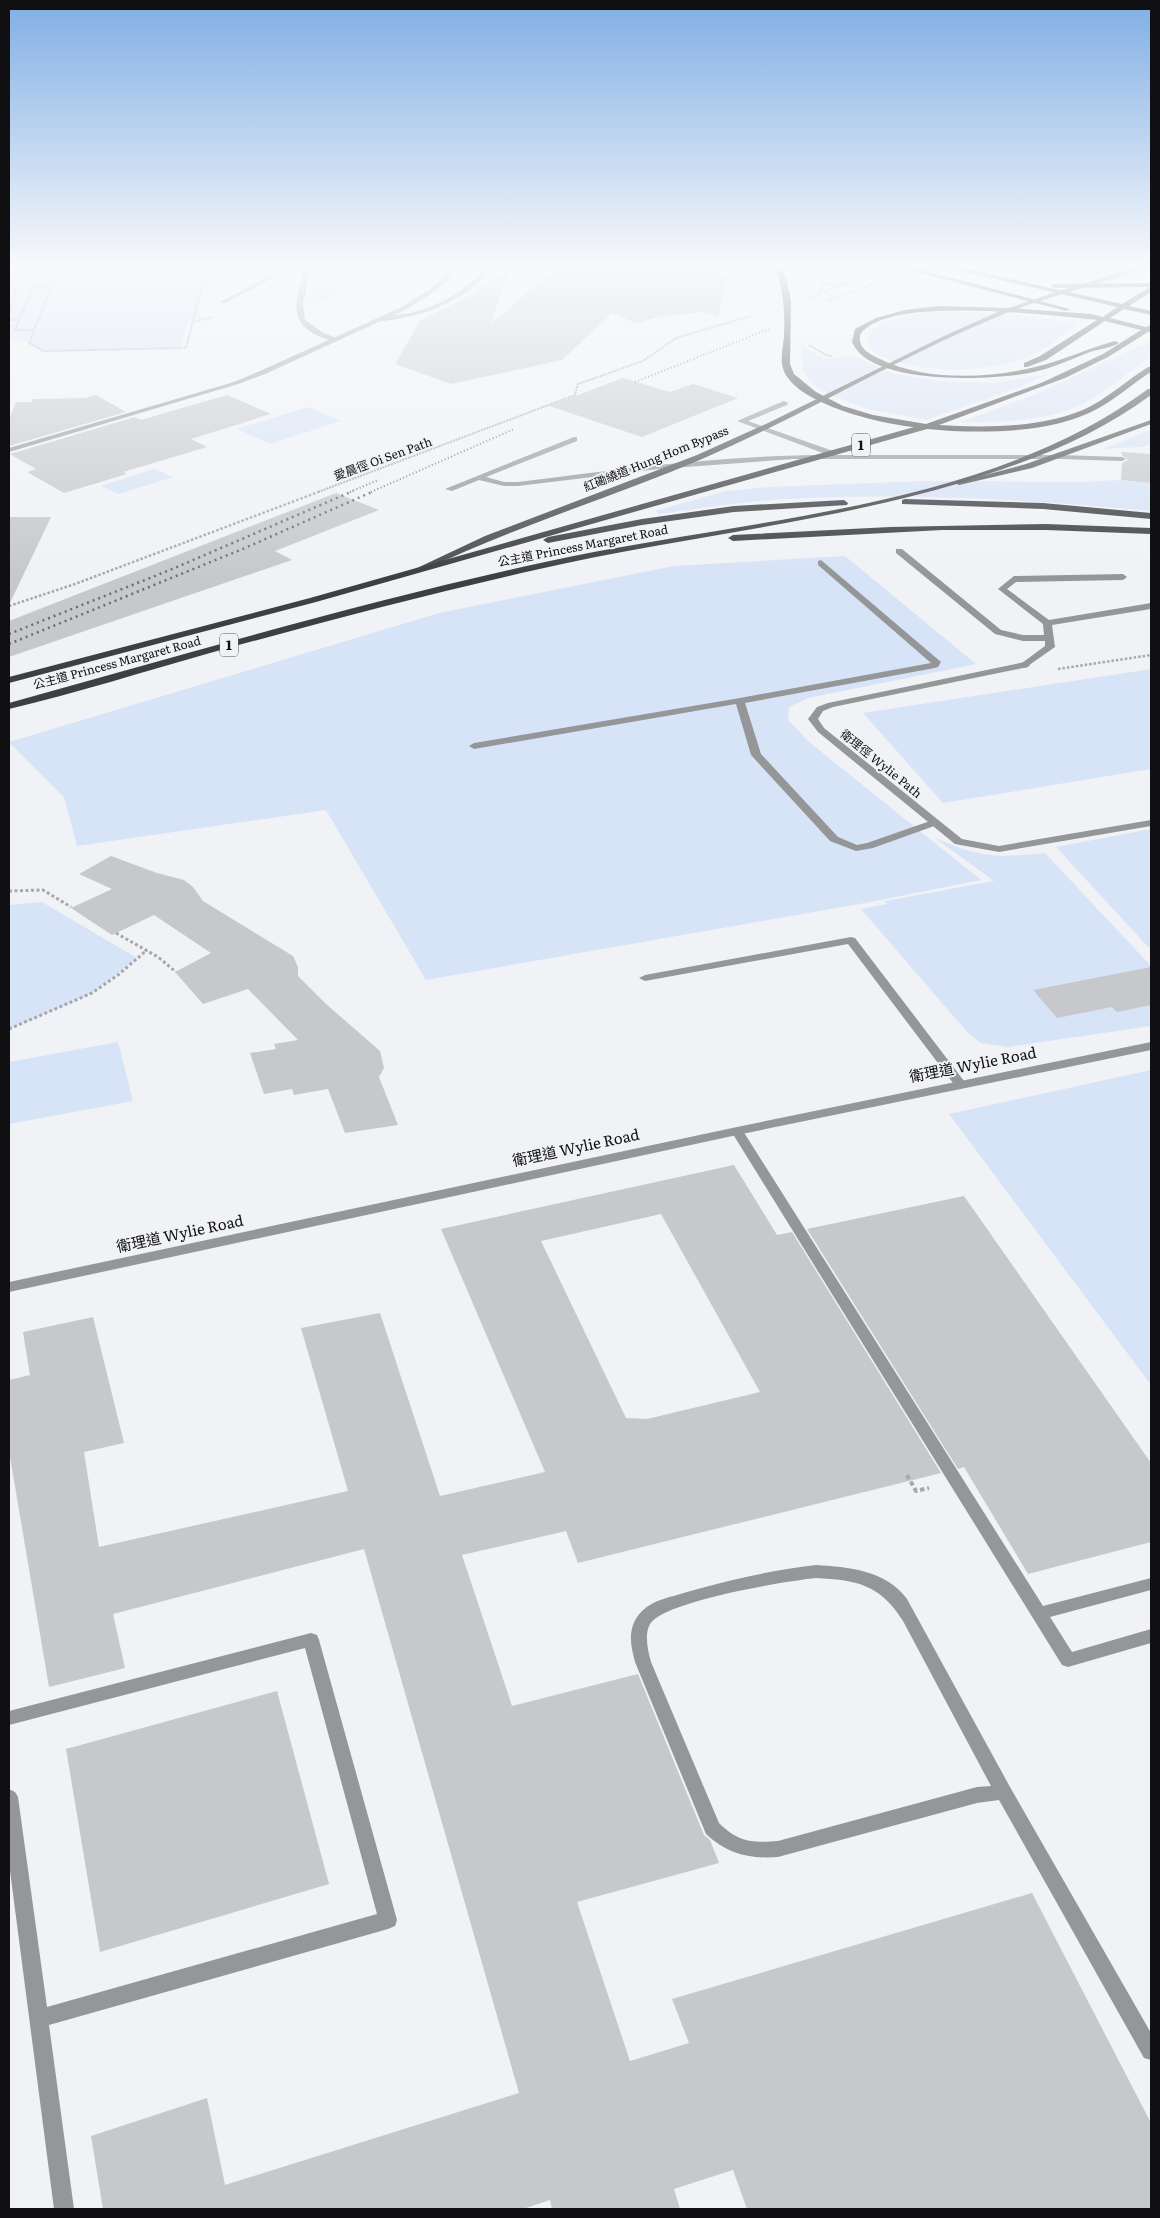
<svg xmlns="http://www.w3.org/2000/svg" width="1160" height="2218" viewBox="0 0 1160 2218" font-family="Literata,'Noto Sans TC',serif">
<rect width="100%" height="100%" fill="#f0f2f6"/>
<g fill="#d7e3f6">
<path d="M 50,266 L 269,266 L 202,294 L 199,320 L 188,320 L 181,348 L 42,351 L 20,339 L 9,342 L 9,277 L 46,270 Z"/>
<path d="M 328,266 L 367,266 L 344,277 L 348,283 L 340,290 L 342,292 L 325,301 L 305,302 Z"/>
<path d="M 1072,270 L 1113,270 L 1120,281 L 1068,280 L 1032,276 Z"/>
<path d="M 967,312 L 1022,315 L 1079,324 C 1060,337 1040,354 1017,361 C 980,372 913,374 878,354 C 870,349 864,342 869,333 C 892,310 936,313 967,312 Z"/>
<path d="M 1151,341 L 1151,356 C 1132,370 1113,386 1092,399 C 1054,422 1005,422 961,422 L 1036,394 Z"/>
<path d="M 801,345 L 824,359 L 853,356 L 892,373 L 940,381 L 992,383 L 1049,374 L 1017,388 L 926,420 L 867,409 L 824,392 L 814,385 L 803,371 Z"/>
<path d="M 308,407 L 341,421 L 270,444 L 237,429 Z"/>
<path d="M 1151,430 L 1151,444 L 1142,447 L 1102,449 Z"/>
<path d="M 154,469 L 173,477 L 119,494 L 101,486 Z"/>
<path d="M 1121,480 L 1151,483 L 1151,511 C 1024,499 897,492 769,500 C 732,503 696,509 659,514 L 655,511 L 726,491 L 768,487 L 925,481 L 1080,482 Z"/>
<path d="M 845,556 L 976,664 L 808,698 L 789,707 L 788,720 L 809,742 L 981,880 L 865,903 L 426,980 L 326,810 L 77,846 L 64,797 L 9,742 L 439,613 L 674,566 Z"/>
<path d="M 1151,669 L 1151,769 L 943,803 L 863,713 Z"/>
<path d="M 1151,829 L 1151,950 L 1056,847 Z"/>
<path d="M 935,838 C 981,858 996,858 1045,853 L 1151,966 L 1151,1026 L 1008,1047 L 981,1043 L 968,1033 L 861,909 L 887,904 L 885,901 L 994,881 Z"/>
<path d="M 42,902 L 137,958 L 92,993 L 9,1029 L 9,905 Z"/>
<path d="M 118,1042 L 133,1101 L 9,1124 L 9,1062 Z"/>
<path d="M 1151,1070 L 1151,1385 L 949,1114 Z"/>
</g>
<g fill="#c6c8cc" fill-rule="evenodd">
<path d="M 564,266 L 666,266 L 728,275 L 718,316 L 703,312 L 662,316 L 636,323 L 612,313 L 562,360 L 451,384 L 395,364 L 420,321 L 470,295 L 510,267 L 491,324 L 557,267 Z"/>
<path d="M 623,378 L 670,392 L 693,384 L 738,398 L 642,437 L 549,406 Z"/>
<path d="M 96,395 L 126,412 L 9,446 L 9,420 L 16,402 L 32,402 L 33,399 L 85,398 Z"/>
<path d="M 227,395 L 271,414 L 191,439 L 207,447 L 123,472 L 127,474 L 64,493 L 27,472 L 36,469 L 10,454 L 135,417 L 141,420 Z"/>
<path d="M 1122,452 L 1151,454 L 1151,483 L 1121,480 L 1122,463 L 1128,460 L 1122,455 Z"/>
<path d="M 336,493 L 379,510 L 275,551 L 292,560 L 9,657 L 9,621 Z"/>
<path d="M 9,517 L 51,517 L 9,605 Z"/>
<path d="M 111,856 L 157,873 L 184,880 L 193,887 L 203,901 L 293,956 L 298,967 L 298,976 L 325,1003 L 380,1051 L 384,1068 L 379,1077 L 398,1125 L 345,1133 L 328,1089 L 294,1095 L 292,1089 L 264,1094 L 250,1053 L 276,1049 L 274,1044 L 298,1040 L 248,989 L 203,1004 L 175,972 L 211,953 L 154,915 L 112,935 L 71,908 L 112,889 L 79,874 Z"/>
<path d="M 1151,967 L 1151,1005 L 1117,1012 L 1112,1007 L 1057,1018 L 1033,990 Z"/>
<path d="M 734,1165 L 777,1235 L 792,1232 L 941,1473 L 578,1563 L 566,1531 L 462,1555 L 512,1706 L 638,1674 L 704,1835 L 710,1840 L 719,1863 L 577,1902 L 630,2061 L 689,2043 L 672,1999 L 1032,1893 L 1151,2123 L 1151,2209 L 747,2209 L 733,2170 L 674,2189 L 680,2209 L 552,2209 L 550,2200 L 523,2209 L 103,2209 L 91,2136 L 207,2098 L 225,2185 L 519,2093 L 364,1549 L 113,1614 L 125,1668 L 49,1687 L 9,1451 L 9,1380 L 30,1375 L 23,1332 L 93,1317 L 124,1443 L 84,1452 L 99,1547 L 348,1491 L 301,1328 L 380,1313 L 440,1496 L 545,1472 L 441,1229 ZM 661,1214 L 760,1392 L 647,1419 L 626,1418 L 541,1241 Z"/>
<path d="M 964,1196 L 1151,1463 L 1151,1542 L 1028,1574 L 964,1467 L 958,1469 L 807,1229 Z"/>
<path d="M 277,1691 L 329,1884 L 100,1952 L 66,1749 Z"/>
</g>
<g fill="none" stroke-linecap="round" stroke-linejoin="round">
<g stroke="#a7a8ac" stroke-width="2" stroke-dasharray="2 1" stroke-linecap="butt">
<path d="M 60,266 L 29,343 L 43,351 L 186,348 L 207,266"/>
<path d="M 809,266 L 820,278 L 836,278 L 828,270"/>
<path d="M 828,270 L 846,268 L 858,278"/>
<path d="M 824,292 L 874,275"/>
<path d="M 809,298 L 820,294 L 823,285 L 846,283"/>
<path d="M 9,315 L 17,289"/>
<path d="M 9,320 L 19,320 L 33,288 L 48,285 L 54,271 L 58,269"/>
<path d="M 19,320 L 15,330 L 34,330"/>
<path d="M 193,322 L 213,317"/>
<path d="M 809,345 L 826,355 L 833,356"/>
<path d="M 318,492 L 575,395 L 578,384 L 643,361 L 676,338 L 751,316"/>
</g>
<g stroke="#a7a8ac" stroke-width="2.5" stroke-dasharray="2.5 2" stroke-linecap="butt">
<path d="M 9,606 L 75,584 L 321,491"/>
<path d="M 1058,669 L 1151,655"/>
</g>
<g stroke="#a7a8ac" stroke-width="3" stroke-dasharray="3 2.5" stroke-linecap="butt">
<path d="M 9,891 L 43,890 L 71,907"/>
<path d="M 116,933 L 158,957 L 176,972"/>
<path d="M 9,1029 L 92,993 L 118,975 L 147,950"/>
</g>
<path stroke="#a7a8ac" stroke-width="4" stroke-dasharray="4.5 3" stroke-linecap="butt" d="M 907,1475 L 916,1491 L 929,1488"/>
<g fill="#959697" fill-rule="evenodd">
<path d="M 289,266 L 297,266 L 225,303 L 220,302 Z"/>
<path d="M 305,266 L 311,266 L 303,304 L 305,320 L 322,332 L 338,339 L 338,341 C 331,342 323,338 316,335 C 285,319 299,293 305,266 Z"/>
<path d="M 488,266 L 494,266 C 466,301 426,316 383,321 L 380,319 C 388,314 401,315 410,313 C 441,306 467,289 488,266 Z"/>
<path d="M 784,401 L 788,403 L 787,405 L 748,421 L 836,452 L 836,455 L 1061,455 L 1122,457 L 1126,459 L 1122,461 L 1061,459 L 793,459 L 659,469 L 518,486 L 504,486 L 479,480 L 452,491 L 445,489 L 574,437 L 577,437 L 577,441 L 486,477 L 504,482 L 518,482 C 621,469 724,455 828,455 L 737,421 Z"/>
<path d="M 896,549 L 902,549 L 1001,630 L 1023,635 L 1044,635 L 1043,624 L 998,589 L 1014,576 L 1123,574 L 1127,577 L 1123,580 L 1016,582 L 1007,589 L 1049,620 L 1151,603 L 1151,609 L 1052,625 L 1055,647 L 1025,668 L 1020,665 L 1022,663 L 1045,646 L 1045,641 L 1023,641 L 995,634 L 896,553 Z"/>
<path d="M 821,560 L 941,662 L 938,667 L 935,668 L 745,703 L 761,754 L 838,837 L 857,845 L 867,843 L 933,820 L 937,821 L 937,825 L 873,848 L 856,851 L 830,841 L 751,755 L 736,704 L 474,749 L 469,746 L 474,743 L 740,698 L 931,663 L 818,565 L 818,561 Z"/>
<path d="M 851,937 L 855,938 L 964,1081 L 966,1084 L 964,1087 L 956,1087 L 848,944 L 645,981 L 639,978 L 645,975 Z"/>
<path d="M 737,1127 L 743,1131 L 1043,1606 L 1151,1578 L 1151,1590 L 1050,1617 L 1072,1652 L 1151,1629 L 1151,1643 L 1068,1667 L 1062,1665 L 731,1131 Z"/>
<path d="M 816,1565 C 848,1567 886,1570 907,1599 L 1010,1787 L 1151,2033 L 1151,2060 L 1144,2058 L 999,1800 L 977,1803 L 778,1857 C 749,1859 727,1854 706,1834 L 635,1662 C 630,1644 627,1626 642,1611 C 654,1599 672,1597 687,1592 C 730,1580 772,1570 816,1565 ZM 816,1578 C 856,1580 880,1584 903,1621 L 991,1786 L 977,1787 L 778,1841 C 752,1843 738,1842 719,1823 L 651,1662 C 648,1651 644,1635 650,1624 C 664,1601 786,1581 816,1578 Z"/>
<path d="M 311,1633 L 317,1635 L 319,1640 L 397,1920 L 395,1926 L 388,1929 L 49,2025 L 74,2209 L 54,2209 L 9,1863 L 9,1789 L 15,1792 L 18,1797 L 47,2007 L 377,1914 L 305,1648 L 9,1725 L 9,1711 Z"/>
</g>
<path fill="#959697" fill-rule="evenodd" d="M 1025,662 L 1030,665 L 1028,667 L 833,707 L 823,711 L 818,719 L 824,728 L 962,839 L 999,846 L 1151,820 L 1151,826 L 999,852 L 955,844 L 818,732 L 808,719 L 817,707 L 828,703 Z"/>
<g fill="#959697" fill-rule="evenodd">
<path d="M 455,266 L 462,266 L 436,291 L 407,309 L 265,374 L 238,384 L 9,452 L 9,448 L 234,382 L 260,371 L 402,307 L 432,288 Z"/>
<path d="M 1151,1042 L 1151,1050 L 737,1135 L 9,1292 L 9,1282 L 737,1127 Z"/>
</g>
<g fill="#4a4c4e" fill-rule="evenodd">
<path d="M 1142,266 L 1151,267 C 1102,283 1052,295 1004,314 C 900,356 805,415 702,459 C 610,498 513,527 422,571 L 415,569 L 485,536 L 697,455 L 768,423 L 944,336 L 1000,311 L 1062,290 Z"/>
<path d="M 1151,420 L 1151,424 L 1032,468 L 959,485 L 955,483 L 1026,464 Z"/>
</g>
<g fill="#3e3f42" fill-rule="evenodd">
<path d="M 774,266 L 780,266 L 786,277 L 791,301 L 790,364 L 794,374 L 816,392 L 843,406 L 873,415 L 926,424 L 1041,383 L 1103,354 L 1141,330 L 1105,321 L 1046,360 L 1027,367 L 1024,367 L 1024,363 L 1040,356 L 1097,320 C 1054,316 884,294 860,335 C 858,349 870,354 880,359 C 924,381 988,379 1035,367 C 1062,361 1088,348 1115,341 L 1119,343 C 1111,348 1099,349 1090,352 C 1070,360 1050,369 1029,373 C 990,380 870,386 852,342 L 855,329 L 876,318 L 905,310 L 938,306 L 1009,308 L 1091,314 L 1103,317 L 1117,307 L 940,266 L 953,266 L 1122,304 L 1150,287 L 1054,288 L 1051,286 L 1054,284 L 1151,283 L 1151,292 L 1129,306 L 1151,311 L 1151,315 L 1124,309 L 1110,318 L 1146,327 L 1151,325 L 1151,332 L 1148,332 L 1108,357 L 1065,378 L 939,425 C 985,428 1049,428 1091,406 C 1111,395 1129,379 1148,367 L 1151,367 L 1151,372 C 1133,383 1116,399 1097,409 C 1052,434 977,434 927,429 L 316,602 L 9,683 L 9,677 L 310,598 L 914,427 C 882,424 787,403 782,364 C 781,355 783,345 784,337 C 785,312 784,289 774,266 Z"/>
<path d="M 894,266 L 906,266 L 1070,309 L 1066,311 Z"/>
<path d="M 1148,389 L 1151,389 L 1151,395 C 1101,432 1045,456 985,475 C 839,523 685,535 535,570 C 426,595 318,623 210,653 C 143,672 76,693 9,709 L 9,703 C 187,654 365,601 545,562 C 740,519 984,511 1148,389 Z"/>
<path d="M 905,499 L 1043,503 L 1151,513 L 1151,519 L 1043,509 L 902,504 L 902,500 Z"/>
<path d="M 844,500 L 848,503 L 847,505 L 734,512 L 642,525 L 548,543 L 543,540 L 548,537 L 642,519 L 734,506 Z"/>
<path d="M 1046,524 L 1151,528 L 1151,534 L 1046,530 L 942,530 L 733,541 L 728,538 L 733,535 L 890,527 Z"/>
</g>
<g stroke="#6c6c6f" stroke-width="2" stroke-dasharray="1 2.5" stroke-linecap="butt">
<path d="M 828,300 L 893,277"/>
<path d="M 635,382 L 769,329"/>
<path d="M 350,492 L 378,480"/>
<path d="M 371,492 L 514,429"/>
</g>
<g stroke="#6c6c6f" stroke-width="2.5" stroke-dasharray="2 4" stroke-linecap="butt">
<path d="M 9,634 L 170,570 L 353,491"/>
<path d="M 9,644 L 245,548 L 374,491"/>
</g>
</g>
<linearGradient id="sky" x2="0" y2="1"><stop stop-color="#80aee4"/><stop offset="0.46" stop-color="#f8f9fb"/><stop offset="1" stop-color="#f8f9fb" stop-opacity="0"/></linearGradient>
<rect width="1160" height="577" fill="url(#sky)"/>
<g text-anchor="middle" stroke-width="4" stroke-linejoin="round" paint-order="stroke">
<g font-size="12" fill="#101012" stroke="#f0f2f6">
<text transform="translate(383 459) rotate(-20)" y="4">愛晨徑 Oi Sen Path</text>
<text transform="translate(656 459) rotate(-22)" y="4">紅磡繞道 Hung Hom Bypass</text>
<text transform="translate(583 546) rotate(-11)" y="4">公主道 Princess Margaret Road</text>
<text transform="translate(117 663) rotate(-15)" y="4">公主道 Princess Margaret Road</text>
<text transform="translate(881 764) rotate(39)" y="4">衛理徑 Wylie Path</text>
</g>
<g fill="#f0f2f6" stroke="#535456" stroke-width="1">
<rect x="852" y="433.5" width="18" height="23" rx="4"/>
<rect x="220" y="633.5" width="18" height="23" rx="4"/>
</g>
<g font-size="14" font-weight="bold" fill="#101012">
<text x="861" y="450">1</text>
<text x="229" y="650">1</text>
</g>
<g font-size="15" fill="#101012" stroke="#f0f2f6">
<text transform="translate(973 1065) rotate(-11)" y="5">衛理道 Wylie Road</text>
<text transform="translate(576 1148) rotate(-12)" y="5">衛理道 Wylie Road</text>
<text transform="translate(180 1234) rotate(-12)" y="5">衛理道 Wylie Road</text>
</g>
</g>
<rect width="1160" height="2218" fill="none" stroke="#101012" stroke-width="20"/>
</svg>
